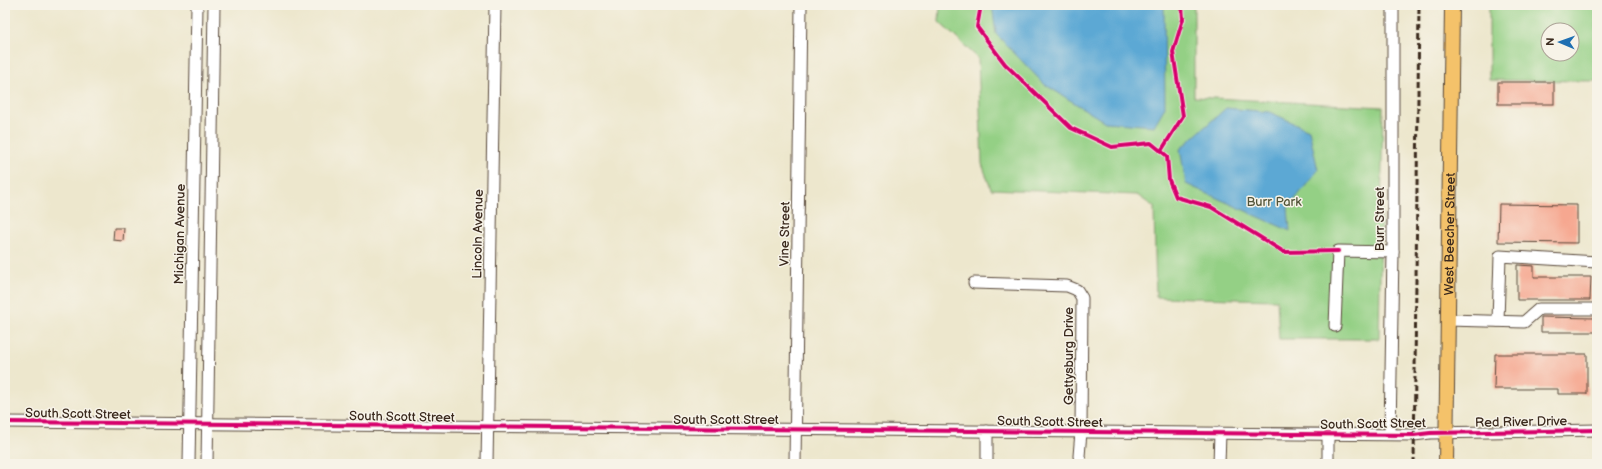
<svg xmlns="http://www.w3.org/2000/svg" width="1602" height="469" viewBox="0 0 1602 469" font-family="'Balsamiq Sans',sans-serif">
<rect width="100%" height="100%" fill="#f7f3e8"/>
<filter id="ink" filterUnits="userSpaceOnUse"><feTurbulence type="fractalNoise" baseFrequency=".025" numOctaves="2"/><feDisplacementMap in="SourceGraphic" scale="8" xChannelSelector="R" yChannelSelector="G"/><feConvolveMatrix kernelMatrix="1 2 1 2 8 2 1 2 1" color-interpolation-filters="sRGB"/></filter>
<filter id="wash" filterUnits="userSpaceOnUse"><feTurbulence type="fractalNoise" baseFrequency=".012" numOctaves="4" result="noise"/><feDisplacementMap in="SourceGraphic" scale="16" xChannelSelector="R" yChannelSelector="G"/><feGaussianBlur stdDeviation="0.9" result="paint"/><feColorMatrix in="noise" values="0 0 0 0 0 0 0 0 0 0 0 0 0 0 0 0 0 1.4 0 .05"/><feComposite in="paint" operator="in"/></filter>
<g filter="url(#wash)">
<rect width="100%" height="100%" fill="#ede7cd"/>
<g fill="#94d085" stroke="#687d52" fill-rule="evenodd">
<path d="M 940,5 L 1194,5 L 1194,97 L 1383,107 L 1379,339 L 1279,339 L 1277,300 L 1156,297 L 1154,207 L 1137,195 L 991,189 L 982,164 L 978,58 L 939,22 Z"/>
<path d="M 1489,5 L 1597,5 L 1597,81 L 1489,80 ZM 1548,30 L 1572,30 L 1572,54 L 1548,54 Z"/>
</g>
<g fill="#5ba8d4" stroke="#4b6979">
<path d="M 992,5 L 1164,5 L 1165,107 L 1154,126 L 1105,122 L 1044,84 L 996,34 Z"/>
<path d="M 1226,108 L 1270,112 L 1309,130 L 1318,170 L 1288,208 L 1290,231 L 1186,184 L 1180,149 Z"/>
</g>
<g id="blocks">
<g fill="#f6a790">
<rect x="1498" y="82" width="56" height="22"/>
<path d="M 1499,204 L 1577,205 L 1577,243 L 1498,242 Z"/>
<path d="M 114,228 L 124,228 L 123,241 L 113,240 Z"/>
<path d="M 1517,265 L 1534,266 L 1534,277 L 1591,277 L 1590,300 L 1517,300 Z"/>
<path d="M 1541,317 L 1596,318 L 1596,332 L 1541,332 Z"/>
<path d="M 1495,354 L 1587,354 L 1587,394 L 1558,394 L 1558,389 L 1494,389 Z"/>
</g>
</g>
</g>
<g filter="url(#ink)">
<use href="#blocks" fill-opacity="0" stroke="#564638" stroke-width="1"/>
<g fill="none" stroke-linecap="round" stroke-linejoin="round">
<g stroke="#564638" stroke-width="13">
<g id="minor">
<path d="M 974,283 L 1067,286 L 1077,290 L 1082,298 L 1081,432 L 1079,456 L 1081,464"/>
<path d="M 1447,320 L 1524,322 L 1539,309 L 1597,309"/>
<path d="M 1498,321 L 1500,256 L 1597,262"/>
<path d="M 1335,326 L 1338,251 L 1393,252"/>
<path d="M 5,422 L 1414,435 L 1430,433 L 1597,430"/>
<path d="M 987,431 L 987,464"/>
<path d="M 1390,434 L 1393,252 L 1393,5"/>
<path d="M 189,464 L 197,5"/>
<path d="M 207,464 L 214,5"/>
<path d="M 487,464 L 495,5"/>
<path d="M 795,464 L 801,5"/>
<path d="M 1219,464 L 1220,433"/>
<path d="M 1328,464 L 1328,434"/>
</g>
</g>
<g stroke="#564638" stroke-width="16">
<g id="major">
<path id="s1" d="M 1446,464 L 1452,5"/>
</g>
</g>
<use href="#minor" stroke="#fff" stroke-width="11"/>
<use href="#major" stroke="#f4c26a" stroke-width="14"/>
<path stroke="#3b2a1e" stroke-width="3" stroke-dasharray="6 3" stroke-linecap="butt" d="M 1414,464 L 1419,5"/>
<g stroke="#f7f3e8" stroke-width="6">
<g id="cycleway">
<path d="M 981,5 L 977,27 L 1005,64 L 1071,128 L 1112,147 L 1151,143 L 1167,156 L 1169,180 L 1176,197 L 1211,207 L 1284,252 L 1338,251"/>
<path d="M 1161,151 L 1183,116 L 1173,52 L 1183,19 L 1182,5"/>
<path d="M 5,422 L 1414,435 L 1430,433 L 1597,430"/>
</g>
</g>
<use href="#cycleway" stroke="#d6006c" stroke-width="4"/>
</g>
</g>
<g text-anchor="middle" stroke-width="3" stroke-linejoin="round" paint-order="stroke">
<g font-size="13" fill="#515438" stroke="#f7f3e8">
<text x="1274" y="206">Burr Park</text>
</g>
<g font-size="13" fill="#3b2a1e" stroke="#f7f3e8">
<text transform="translate(1379 219) rotate(-90)" y="5">Burr Street</text>
<text transform="translate(179 234) rotate(-89)" y="5">Michigan Avenue</text>
<text transform="translate(477 234) rotate(-89)" y="5">Lincoln Avenue</text>
<text transform="translate(784 234) rotate(-89)" y="5">Vine Street</text>
<text dy="5" stroke="none"><textPath href="#s1" startOffset="230">West Beecher Street</textPath></text>
<text transform="translate(1068 356) rotate(-90)" y="5">Gettysburg Drive</text>
<text transform="translate(78 413) rotate(1)" y="5">South Scott Street</text>
<text transform="translate(402 416) rotate(1)" y="5">South Scott Street</text>
<text x="726" y="424">South Scott Street</text>
<text transform="translate(1050 421) rotate(1)" y="5">South Scott Street</text>
<text transform="translate(1521 421) rotate(-1)" y="5">Red River Drive</text>
<text transform="translate(1373 423) rotate(-1)" y="5">South Scott Street</text>
</g>
</g>
<rect width="1602" height="469" fill="none" stroke="#f7f3e8" stroke-width="20"/>
<g transform="translate(1560 42) rotate(272)"><circle r="19" fill="#f7f3e8" stroke="#aca397"/>
<path d="M0-3L7 15L0 10L-7 15Z" fill="#1f6fb2"/>
<text y="-6" font-size="11" font-weight="bold" text-anchor="middle" fill="#3b2a1e">N</text>
</g>
</svg>
